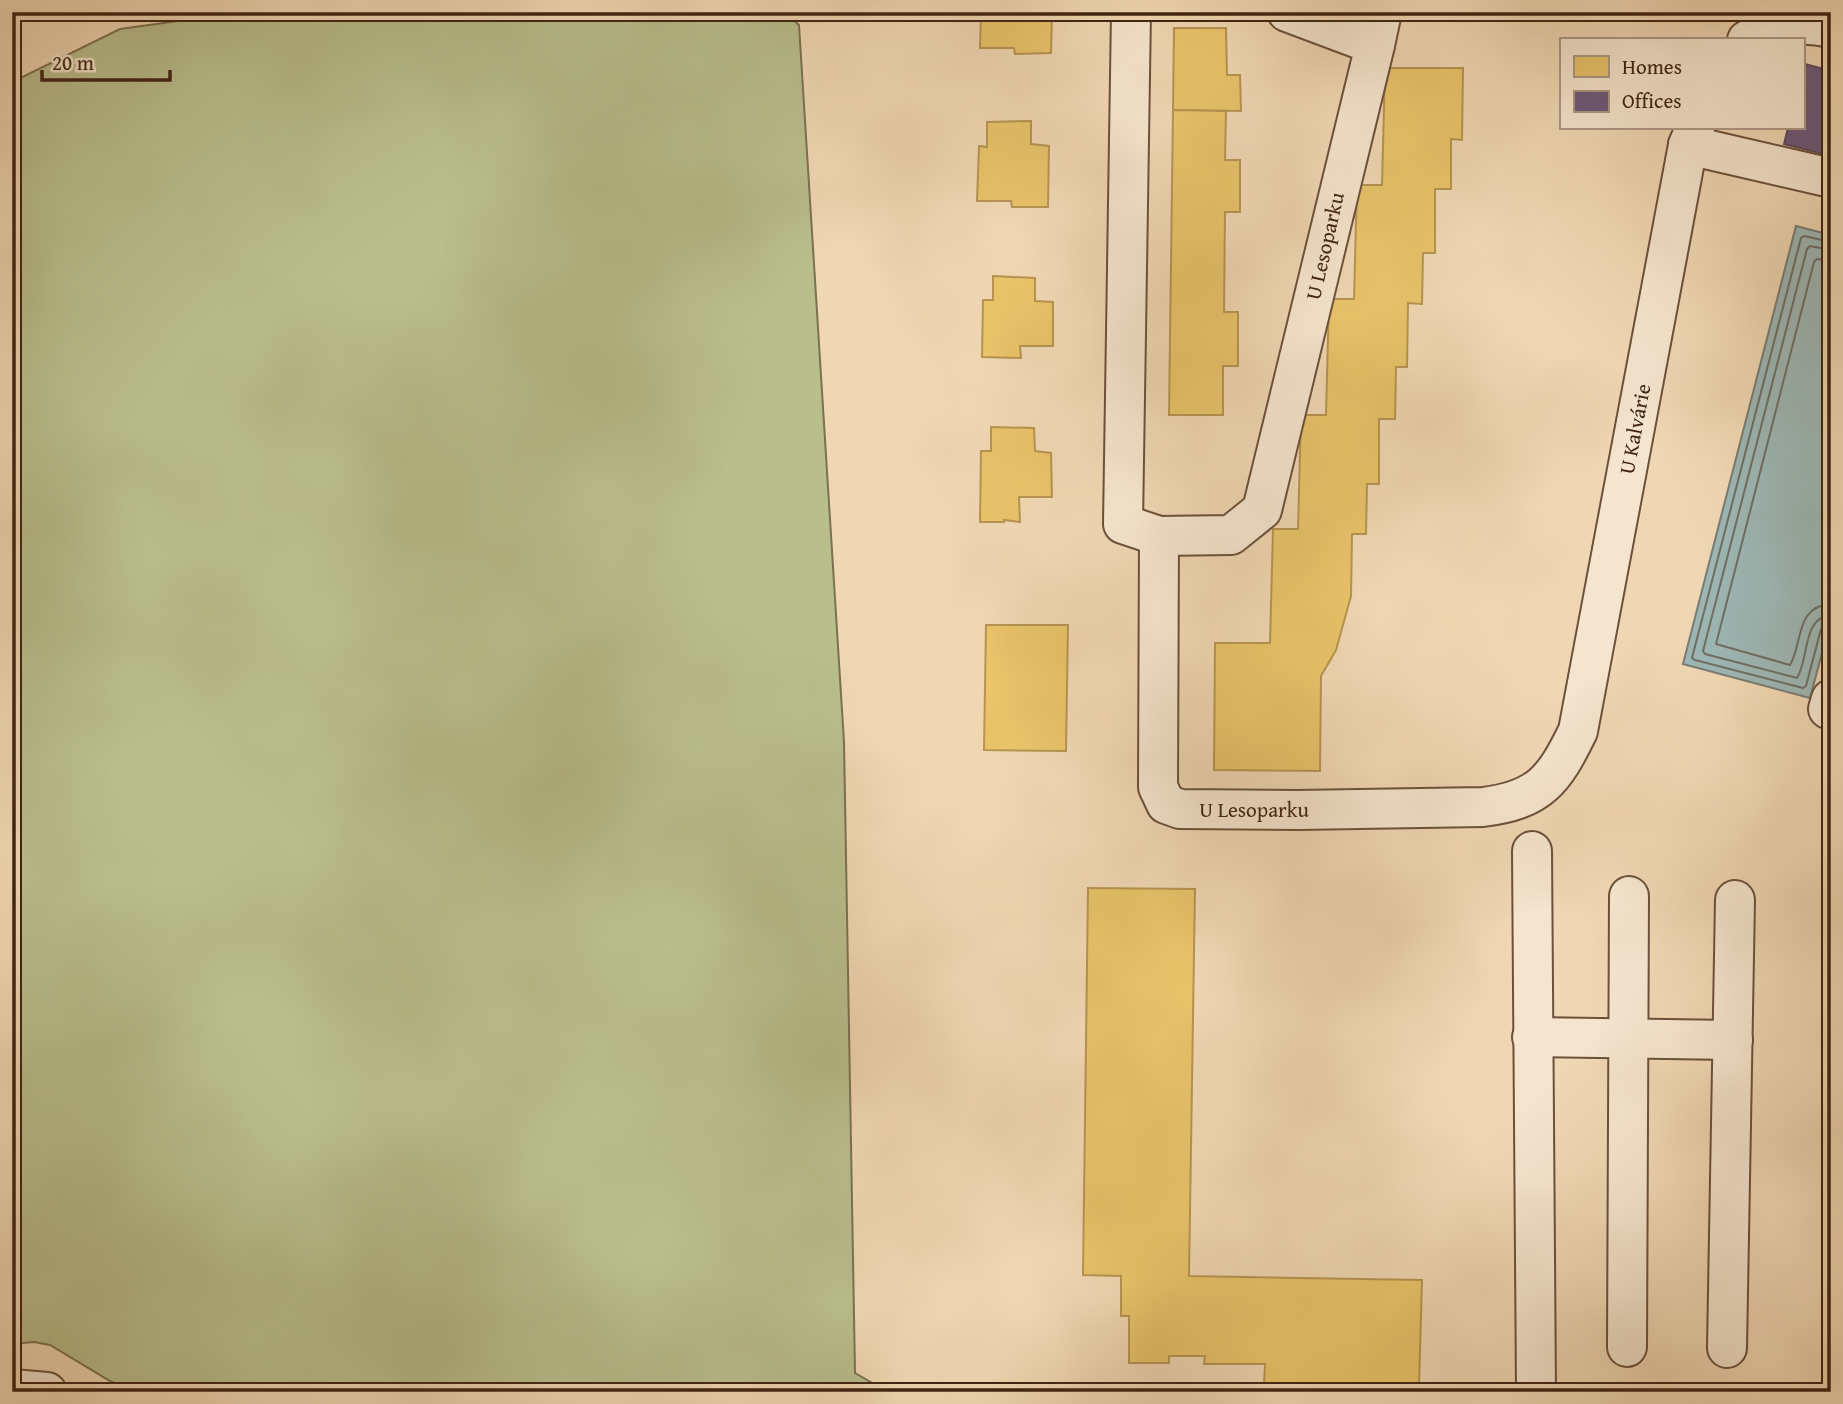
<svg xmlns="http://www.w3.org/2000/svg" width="1843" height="1404" viewBox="0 0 1843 1404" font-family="'Gentium Book Plus',serif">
<rect width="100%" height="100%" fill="#f0d7b3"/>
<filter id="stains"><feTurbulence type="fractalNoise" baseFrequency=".00286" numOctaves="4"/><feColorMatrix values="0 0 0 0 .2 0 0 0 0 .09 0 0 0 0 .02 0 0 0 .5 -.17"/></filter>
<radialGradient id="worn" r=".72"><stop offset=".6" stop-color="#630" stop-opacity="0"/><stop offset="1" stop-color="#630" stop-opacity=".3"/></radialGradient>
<path fill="#b9be8d" stroke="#7c7150" stroke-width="2" d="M 243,12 L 784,12 L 799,25 L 844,742 L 855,1373 L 888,1392 L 134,1392 L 110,1381 L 50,1345 L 34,1342 L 12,1344 L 12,82 L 120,29 Z"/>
<path fill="#9db7b5" stroke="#787c74" stroke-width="2" d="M 1796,226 L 1831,235 L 1831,619 L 1810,698 L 1683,664 Z"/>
<g fill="#e9c46a" stroke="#b69450" stroke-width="2">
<path d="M 981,12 L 1052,12 L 1051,53 L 1015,54 L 1014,48 L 980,48 Z"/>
<path d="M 1174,28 L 1226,28 L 1227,75 L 1240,75 L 1241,111 L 1173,110 Z"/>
<path d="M 1385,68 L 1463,68 L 1462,140 L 1451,139 L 1451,189 L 1435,189 L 1435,253 L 1423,253 L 1422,304 L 1408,303 L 1407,367 L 1396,367 L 1395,419 L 1379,419 L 1379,484 L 1367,484 L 1366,534 L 1352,534 L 1351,596 L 1336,650 L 1321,676 L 1320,771 L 1214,770 L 1215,643 L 1270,643 L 1273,529 L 1298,529 L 1301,415 L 1326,415 L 1329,299 L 1354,299 L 1357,185 L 1382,185 Z"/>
<path d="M 1173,110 L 1226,111 L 1225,160 L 1240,160 L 1240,212 L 1225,212 L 1224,312 L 1238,312 L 1238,366 L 1223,366 L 1223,415 L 1169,415 Z"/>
<path d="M 1031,121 L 1031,144 L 1049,146 L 1048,207 L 1012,207 L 1011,201 L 977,201 L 979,146 L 987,147 L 987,122 Z"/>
<path d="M 993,276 L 1035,278 L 1035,301 L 1053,302 L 1053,346 L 1020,346 L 1021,358 L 982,357 L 983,300 L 993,300 Z"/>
<path d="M 991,427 L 1034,428 L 1035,451 L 1051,453 L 1052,497 L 1019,497 L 1020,522 L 1004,520 L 1004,522 L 980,522 L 981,451 L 991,451 Z"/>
<path d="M 986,625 L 1068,625 L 1066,751 L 984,750 Z"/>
<path d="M 1088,888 L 1195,889 L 1189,1276 L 1422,1280 L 1419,1386 L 1264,1384 L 1265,1364 L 1204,1364 L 1205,1356 L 1169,1356 L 1169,1363 L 1129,1363 L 1129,1316 L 1121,1316 L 1121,1276 L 1083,1275 Z"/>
</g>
<path fill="#6d597a" stroke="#60495b" stroke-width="2" d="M 1805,64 L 1831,71 L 1831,156 L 1784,144 L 1788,128 L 1803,128 L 1803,72 Z"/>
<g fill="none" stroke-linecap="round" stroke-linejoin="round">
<g stroke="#6e6e64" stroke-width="2">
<path d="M 1831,242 L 1804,236 L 1801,238 L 1692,658 L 1695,660 L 1803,688 L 1806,686 L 1821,629 L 1825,624 L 1831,624"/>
<path d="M 1831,250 L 1810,246 L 1807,249 L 1703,651 L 1705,654 L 1797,678 C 1809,660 1802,617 1831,615"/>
<path d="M 1831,261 L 1817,259 L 1814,262 L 1716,644 L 1790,665 C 1803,643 1795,606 1831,604"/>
</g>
<g stroke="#6c513b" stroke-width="42">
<g id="minor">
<path d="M 1131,12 L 1123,524 L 1159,536 L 1231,535 L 1262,510 L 1375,45 L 1287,12"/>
<path d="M 1747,40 C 1774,25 1801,21 1831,28"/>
<path d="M 1375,45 L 1382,12"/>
<path d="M 1688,145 L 1831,178"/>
<path d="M 1159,536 L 1158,787 L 1166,804 L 1180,809 L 1298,810 L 1483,807 C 1540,800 1554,780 1578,731 L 1688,145 L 1695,128"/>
<path d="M 1831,699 L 1828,709 L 1831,709"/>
<path d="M 1532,851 L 1536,1392"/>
<path d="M 1532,1037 L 1733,1040"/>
<path d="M 1627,1347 L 1629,896"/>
<path d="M 1727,1348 L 1735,900"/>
<path d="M 12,1389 L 47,1392"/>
</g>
</g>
<use href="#minor" stroke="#f5e5ce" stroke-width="38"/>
</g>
<g text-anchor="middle" stroke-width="7" stroke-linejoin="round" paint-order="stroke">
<g font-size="21" fill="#402413" stroke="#f5e5ce">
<text transform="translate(1325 246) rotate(-77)" y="7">U Lesoparku</text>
<text transform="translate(1635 429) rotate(-79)" y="7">U Kalvárie</text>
<text x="1254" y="817">U Lesoparku</text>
</g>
</g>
<rect width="1843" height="1404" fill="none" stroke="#f0d7b3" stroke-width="42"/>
<rect x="14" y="14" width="1815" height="1376" fill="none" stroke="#402413" stroke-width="3.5"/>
<rect x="21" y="21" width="1801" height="1362" fill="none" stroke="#402413" stroke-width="2"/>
<rect x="1560" y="38" width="245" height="91" fill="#f5e5ce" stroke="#ad9883" stroke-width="2"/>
<rect x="1574" y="56" width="35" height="21" fill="#e9c46a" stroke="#ad9883" stroke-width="2"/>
<text x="1622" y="74" font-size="21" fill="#402413">Homes</text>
<rect x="1574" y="91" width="35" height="21" fill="#6d597a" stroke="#ad9883" stroke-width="2"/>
<text x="1622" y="108" font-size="21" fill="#402413">Offices</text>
<path d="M42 70v10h128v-10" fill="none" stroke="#402413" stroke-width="3.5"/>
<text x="52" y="70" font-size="21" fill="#402413" stroke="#f5e5ce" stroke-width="5" paint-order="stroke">20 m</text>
<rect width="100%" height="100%" filter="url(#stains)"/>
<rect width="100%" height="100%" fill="url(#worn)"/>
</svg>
